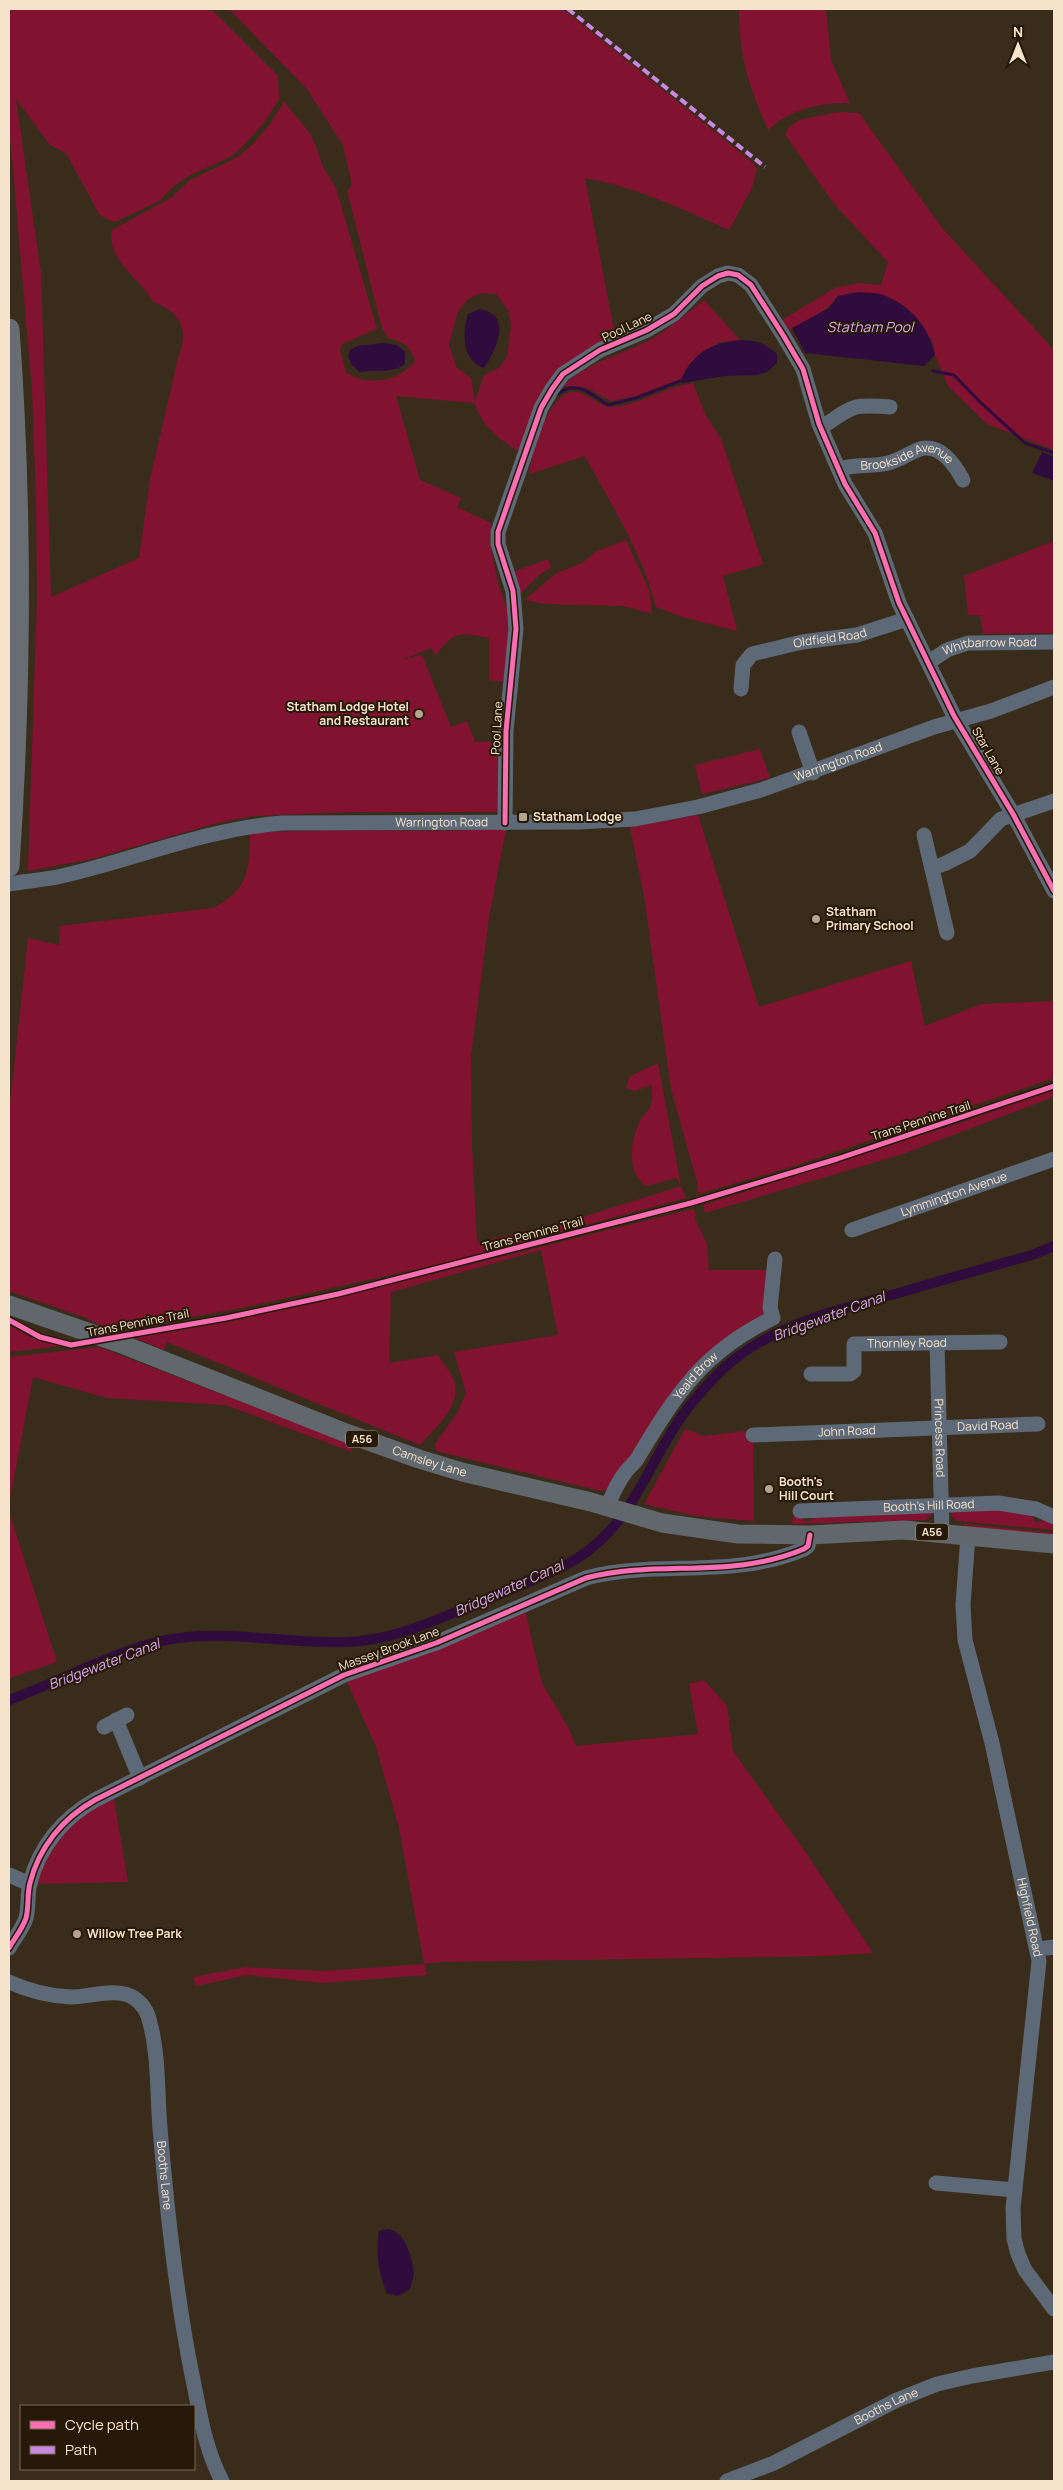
<svg xmlns="http://www.w3.org/2000/svg" width="1063" height="2490" viewBox="0 0 1063 2490" font-family="Manrope,sans-serif">
<rect width="100%" height="100%" fill="#392c1a"/>
<g fill="#821330" fill-rule="evenodd">
<path d="M 9,9 L 211,9 L 278,76 L 279,99 L 263,124 L 240,149 L 230,157 L 190,175 L 175,185 L 159,201 L 115,222 L 106,219 L 99,214 L 66,153 L 50,145 L 16,99 L 41,273 L 51,597 L 139,558 L 150,479 L 178,358 C 189,330 182,313 153,302 C 141,278 106,261 112,230 L 171,198 L 190,180 L 238,157 L 253,144 L 270,124 L 284,102 L 309,132 L 316,146 L 323,167 L 336,188 L 377,329 L 342,344 L 340,350 L 346,372 C 366,387 399,382 415,361 C 410,346 404,342 388,338 L 382,328 L 347,191 L 352,185 L 343,145 L 306,88 L 229,9 L 563,9 L 752,162 L 757,169 L 752,188 L 729,230 C 682,209 636,187 585,178 L 616,341 L 535,405 L 520,452 C 498,439 484,428 474,403 L 396,396 L 420,480 L 461,498 L 457,507 L 491,523 L 490,543 L 498,583 L 507,609 L 509,634 L 504,682 L 489,680 L 489,638 C 459,632 455,630 436,655 L 431,648 L 402,660 L 422,655 L 451,727 L 467,721 L 475,742 L 502,741 L 504,812 L 348,812 L 254,816 L 217,823 L 92,859 L 28,871 L 37,598 L 36,500 L 32,390 L 9,124 ZM 481,293 L 496,294 L 508,310 L 511,325 L 507,357 L 499,368 L 484,375 L 475,402 L 471,378 L 457,368 L 449,345 L 458,311 L 468,299 Z"/>
<path d="M 739,9 L 826,9 L 831,60 L 850,103 C 818,103 793,108 768,130 C 749,85 739,58 739,9 Z"/>
<path d="M 838,112 L 859,113 L 942,228 L 1054,350 L 1054,450 L 987,424 L 948,386 L 935,355 L 932,339 L 838,296 C 826,312 807,324 787,330 L 782,320 L 835,288 L 859,283 L 881,285 L 888,262 L 835,205 L 786,136 L 787,129 L 799,120 Z"/>
<path d="M 704,300 L 740,340 L 720,342 L 689,364 L 681,379 L 636,396 L 611,401 L 585,387 L 563,386 C 587,362 622,355 651,339 C 671,328 686,313 704,300 Z"/>
<path d="M 693,383 L 705,414 L 721,439 L 763,564 L 723,576 L 737,631 L 682,617 L 656,607 C 643,554 611,504 585,456 L 529,474 C 532,454 549,386 578,392 C 590,395 600,408 613,407 C 641,404 666,387 693,383 Z"/>
<path d="M 626,540 L 650,592 L 652,614 L 623,606 L 544,604 L 525,600 L 555,574 L 582,563 L 597,551 Z"/>
<path d="M 1054,541 L 1054,633 L 983,634 L 980,615 L 968,615 L 964,576 Z"/>
<path d="M 548,559 L 551,568 L 540,574 L 520,594 L 510,573 Z"/>
<path d="M 760,749 L 770,778 L 702,794 L 695,765 Z"/>
<path d="M 698,815 L 759,1007 L 911,961 L 925,1026 L 981,1004 L 1054,1001 L 1054,1078 L 791,1167 L 698,1194 L 697,1182 L 671,1089 L 644,896 L 630,827 Z"/>
<path d="M 506,829 L 489,918 L 471,1056 L 472,1147 L 477,1243 L 573,1220 L 681,1186 L 677,1178 L 646,1186 C 626,1171 630,1142 640,1121 C 642,1116 647,1113 649,1109 C 653,1103 652,1092 652,1085 L 635,1091 L 626,1088 L 630,1076 L 658,1063 L 681,1186 L 686,1198 L 449,1262 L 241,1308 L 141,1326 L 102,1326 L 86,1318 L 9,1291 L 9,1113 L 28,938 L 59,945 L 60,926 L 213,908 C 248,891 250,869 250,833 C 335,828 420,833 506,829 Z"/>
<path d="M 1054,1090 L 1054,1097 L 903,1154 L 705,1213 L 703,1205 L 962,1122 Z"/>
<path d="M 693,1209 L 697,1216 L 694,1217 L 707,1244 L 709,1270 L 767,1270 L 767,1315 L 743,1327 L 609,1489 L 601,1491 L 436,1451 L 435,1444 L 458,1412 L 466,1393 L 454,1352 L 558,1335 L 541,1250 L 391,1292 L 389,1363 L 438,1355 C 443,1363 449,1370 453,1378 C 465,1403 434,1429 420,1445 L 167,1342 L 164,1350 L 133,1337 C 322,1306 507,1254 693,1209 Z"/>
<path d="M 9,1325 L 30,1337 L 61,1346 L 9,1352 Z"/>
<path d="M 99,1347 L 349,1443 L 352,1452 L 226,1405 L 107,1398 L 33,1377 L 9,1504 L 9,1357 Z"/>
<path d="M 685,1429 L 704,1436 L 753,1430 L 754,1521 L 696,1516 L 644,1504 Z"/>
<path d="M 1010,1508 L 1033,1514 L 1035,1523 L 1044,1520 L 1054,1522 L 1054,1530 L 958,1521 L 952,1517 L 951,1509 Z"/>
<path d="M 932,1509 L 931,1516 L 925,1520 L 792,1524 L 793,1516 L 796,1514 L 802,1517 L 803,1521 L 811,1521 L 814,1516 Z"/>
<path d="M 9,1512 L 57,1662 L 9,1678 Z"/>
<path d="M 964,1524 L 1054,1533 L 1054,1537 L 963,1527 Z"/>
<path d="M 525,1610 L 542,1683 L 569,1729 L 576,1746 L 698,1734 L 689,1684 L 704,1680 L 727,1706 L 733,1751 L 804,1850 L 873,1953 L 825,1956 L 442,1962 L 424,1964 L 427,1975 L 323,1983 L 248,1975 L 196,1986 L 193,1977 L 245,1967 L 323,1971 L 424,1964 L 399,1828 L 376,1747 L 344,1675 Z"/>
<path d="M 114,1799 L 128,1882 L 30,1884 L 76,1811 Z"/>
</g>
<g fill="#300b3d">
<path d="M 858,292 C 867,293 878,292 886,296 C 912,307 929,328 935,355 L 924,366 L 805,353 L 792,328 L 829,308 L 838,296 Z"/>
<path d="M 480,309 C 513,315 496,350 484,368 C 462,362 462,331 468,314 Z"/>
<path d="M 740,340 C 757,340 765,343 777,354 L 777,363 L 767,372 L 757,375 L 724,376 L 683,383 L 680,381 C 695,352 708,344 740,340 Z"/>
<path d="M 383,343 L 397,345 L 405,352 L 405,364 C 392,374 376,369 360,372 L 352,365 L 348,357 L 350,350 L 358,346 Z"/>
<path d="M 1042,452 L 1054,457 L 1054,481 L 1032,473 Z"/>
<path d="M 387,2229 C 405,2230 412,2257 414,2273 C 414,2278 411,2284 410,2289 L 398,2296 L 387,2293 C 378,2272 376,2254 379,2231 Z"/>
</g>
<g fill="none" stroke-linecap="round" stroke-linejoin="round">
<g stroke="#300b3d" stroke-width="3">
<path d="M 933,371 L 954,375 L 979,401 L 1025,443 L 1054,453"/>
<path d="M 558,394 C 577,378 592,396 608,405 L 636,398 L 680,381"/>
</g>
<path stroke="#300b3d" stroke-width="10" d="M 9,1700 C 59,1682 112,1652 162,1641 C 222,1628 284,1644 344,1642 C 389,1641 427,1624 468,1607 C 499,1595 530,1582 560,1568 C 626,1536 640,1481 676,1425 C 686,1408 700,1393 713,1379 C 762,1326 835,1311 902,1292 C 946,1279 989,1267 1032,1255 L 1054,1246"/>
<g stroke="#5d6977" stroke-width="15">
<path d="M 821,428 C 853,406 851,404 890,407"/>
<path id="s1" d="M 839,469 C 855,464 872,467 888,463 C 900,460 909,453 920,449 C 941,443 955,465 963,480"/>
<path id="s2" d="M 929,662 L 947,650 L 968,643 L 1054,642"/>
<path id="s3" d="M 741,689 L 743,665 L 752,654 L 802,642 L 857,635 L 907,619"/>
<path d="M 799,732 L 813,773"/>
<path d="M 505,823 L 506,731 L 516,629 L 513,591 L 498,544 L 498,532 L 541,408 L 552,389 L 563,374 L 600,350 L 647,330 L 674,314 L 702,286 L 718,276 L 728,273 L 738,275 L 751,285 L 783,335 L 803,369 L 819,424 L 845,484 L 875,533 L 899,603 L 954,716 L 1013,814 L 1054,891"/>
<path d="M 924,835 L 947,933"/>
<path d="M 932,868 L 944,864 L 970,851 L 1001,819 L 1054,801"/>
<path id="s4" d="M 9,884 C 26,881 45,880 62,876 C 136,859 206,829 282,823 L 579,822 L 635,819 L 698,807 L 761,790 L 934,727 L 991,711 L 1054,687"/>
<path id="s5" d="M 852,1230 L 1054,1159"/>
<path id="s6" d="M 937,1343 L 942,1533"/>
<path id="s7" d="M 811,1374 L 850,1374 L 854,1371 L 854,1344 L 1000,1342"/>
<path id="s8" d="M 753,1435 L 1038,1424"/>
<path id="s9" d="M 607,1507 C 612,1495 617,1483 625,1473 C 628,1468 634,1464 637,1459 C 676,1394 703,1352 773,1318 L 770,1308 L 775,1259"/>
<path id="s10" d="M 800,1511 L 998,1503 L 1036,1509 L 1054,1517"/>
<path id="s11" d="M 968,1535 L 963,1605 L 965,1640 L 992,1743 L 1039,1961 L 1013,2208 L 1014,2239 L 1018,2254 L 1025,2270 L 1054,2309"/>
<path d="M 116,1720 L 140,1778"/>
<path d="M 104,1727 L 127,1715"/>
<path d="M 9,1875 L 30,1884"/>
<path d="M 9,1948 C 14,1939 23,1928 26,1918 C 29,1907 27,1894 30,1883 C 39,1847 63,1818 95,1800 L 344,1675 L 436,1643 L 586,1578 C 660,1559 730,1580 804,1549 L 808,1546 L 810,1535"/>
<path d="M 1038,1949 L 1054,1947"/>
<path id="s12" d="M 9,1982 C 29,1991 48,1996 71,1997 C 89,1997 118,1987 134,1998 C 143,2004 148,2012 150,2023 C 159,2056 157,2094 160,2128 C 167,2212 176,2297 193,2380 C 200,2414 205,2449 222,2481"/>
<path d="M 936,2183 L 1015,2190"/>
<path id="s13" d="M 727,2481 L 774,2463 L 897,2400 L 937,2384 L 972,2376 L 1054,2362"/>
</g>
<path stroke="#60686d" stroke-width="19" id="s14" d="M 9,1305 L 119,1343 L 346,1433 L 419,1459 L 462,1472 L 591,1502 L 662,1523 L 738,1534 L 810,1535 L 904,1530 L 1054,1544"/>
<path stroke="#676d72" stroke-width="21" d="M 9,329 C 22,507 21,688 9,866"/>
<path stroke="#c787e3" stroke-width="4" stroke-dasharray="8 4" stroke-linecap="butt" d="M 568,9 L 765,167"/>
<g stroke="#261907" stroke-width="8">
<g id="cycleway">
<path d="M 505,823 L 506,731 L 516,629 L 513,591 L 498,544 L 498,532 L 541,408 L 552,389 L 563,374 L 600,350 L 647,330 L 674,314 L 702,286 L 718,276 L 728,273 L 738,275 L 751,285 L 783,335 L 803,369 L 819,424 L 845,484 L 875,533 L 899,603 L 954,716 L 1013,814 L 1054,891"/>
<path d="M 9,1320 L 40,1337 L 71,1345 L 226,1318 L 338,1294 L 691,1203 L 837,1159 L 1054,1086"/>
<path d="M 9,1948 C 14,1939 23,1928 26,1918 C 29,1907 27,1894 30,1883 C 39,1847 63,1818 95,1800 L 344,1675 L 436,1643 L 586,1578 C 660,1559 730,1580 804,1549 L 808,1546 L 810,1535"/>
</g>
</g>
<use href="#cycleway" stroke="#f96db3" stroke-width="5"/>
</g>
<g fill="#b4a38e" stroke="#261907" stroke-width="2">
<circle cx="419" cy="714" r="5"/>
<rect x="518" y="812" width="10" height="10" rx="2.5"/>
<circle cx="816" cy="919" r="5"/>
<circle cx="769" cy="1489" r="5"/>
<circle cx="77" cy="1934" r="5"/>
</g>
<g text-anchor="middle" stroke-width="4" stroke-linejoin="round" paint-order="stroke">
<g fill="#261907" stroke="#b8a691" stroke-width="1">
<rect x="346" y="1430.5" width="32" height="17" rx="4"/>
<rect x="916" y="1523.5" width="32" height="17" rx="4"/>
</g>
<g font-size="11" font-weight="bold" fill="#f6e3cc">
<text x="362" y="1443">A56</text>
<text x="932" y="1536">A56</text>
</g>
<g font-size="12" fill="#f6e3cc" stroke="#261907">
<text transform="translate(627 327) rotate(-25)" y="4">Pool Lane</text>
<text dy="4" stroke="none"><textPath href="#s1" startOffset="71">Brookside Avenue</textPath></text>
<text dy="4" stroke="none"><textPath href="#s3" startOffset="118">Oldfield Road</textPath></text>
<text dy="4" stroke="none"><textPath href="#s2" startOffset="65">Whitbarrow Road</textPath></text>
<text transform="translate(497 728) rotate(-87)" y="4">Pool Lane</text>
<text transform="translate(988 751) rotate(60)" y="4">Star Lane</text>
<text dy="4" stroke="none"><textPath href="#s4" startOffset="845">Warrington Road</textPath></text>
<text dy="4" stroke="none"><textPath href="#s4" startOffset="440">Warrington Road</textPath></text>
<text transform="translate(921 1121) rotate(-18)" y="4">Trans Pennine Trail</text>
<text dy="4" stroke="none"><textPath href="#s5" startOffset="108">Lymmington Avenue</textPath></text>
<text transform="translate(533 1234) rotate(-15)" y="4">Trans Pennine Trail</text>
<text transform="translate(138 1323) rotate(-11)" y="4">Trans Pennine Trail</text>
<text dy="4" stroke="none"><textPath href="#s7" startOffset="124">Thornley Road</textPath></text>
<text dy="4" stroke="none"><textPath href="#s9" startOffset="159">Yeald Brow</textPath></text>
<text dy="4" stroke="none"><textPath href="#s8" startOffset="235">David Road</textPath></text>
<text dy="4" stroke="none"><textPath href="#s8" startOffset="94">John Road</textPath></text>
<text dy="4" stroke="none"><textPath href="#s6" startOffset="95">Princess Road</textPath></text>
<text dy="4" stroke="none"><textPath href="#s14" startOffset="449">Camsley Lane</textPath></text>
<text dy="4" stroke="none"><textPath href="#s10" startOffset="129">Booth's Hill Road</textPath></text>
<text transform="translate(389 1649) rotate(-20)" y="4">Massey Brook Lane</text>
<text dy="4" stroke="none"><textPath href="#s11" startOffset="390">Highfield Road</textPath></text>
<text dy="4" stroke="none"><textPath href="#s12" startOffset="312">Booths Lane</textPath></text>
<text dy="4" stroke="none"><textPath href="#s13" startOffset="176">Booths Lane</textPath></text>
</g>
<g font-size="12" font-weight="bold" fill="#f6e3cc" stroke="#261907" text-anchor="start">
<text x="409" y="711" text-anchor="end">Statham Lodge Hotel<tspan x="409" dy="14">and Restaurant</tspan></text>
<text x="533" y="821">Statham Lodge</text>
<text x="826" y="916">Statham<tspan x="826" dy="14">Primary School</tspan></text>
<text x="779" y="1486">Booth's<tspan x="779" dy="14">Hill Court</tspan></text>
<text x="87" y="1938">Willow Tree Park</text>
</g>
<g font-size="14" font-style="italic" fill="#d9a7f5" stroke="#261907">
<text x="870" y="332">Statham Pool</text>
<text transform="translate(829 1316) rotate(-20)" y="5">Bridgewater Canal</text>
<text transform="translate(509 1588) rotate(-24)" y="5">Bridgewater Canal</text>
<text transform="translate(104 1664) rotate(-21)" y="5">Bridgewater Canal</text>
</g>
</g>
<rect width="1063" height="2490" fill="none" stroke="#f6e3cc" stroke-width="20"/>
<rect x="20" y="2405" width="175" height="65" fill="#261907" stroke="#796a56"/>
<rect x="30" y="2421" width="25" height="8" fill="#f96db3" stroke="#796a56"/>
<text x="65" y="2430" font-size="15" fill="#f6e3cc">Cycle path</text>
<rect x="30" y="2446" width="25" height="8" fill="#c787e3" stroke="#796a56"/>
<text x="65" y="2455" font-size="15" fill="#f6e3cc">Path</text>
<g transform="translate(1018 45)" stroke="#261907" stroke-width="4" paint-order="stroke">
<path d="M0-4L9 19L0 12L-9 19Z" fill="#f6e3cc"/>
<text y="-8" font-size="14" font-weight="bold" text-anchor="middle" fill="#f6e3cc">N</text>
</g>
</svg>
